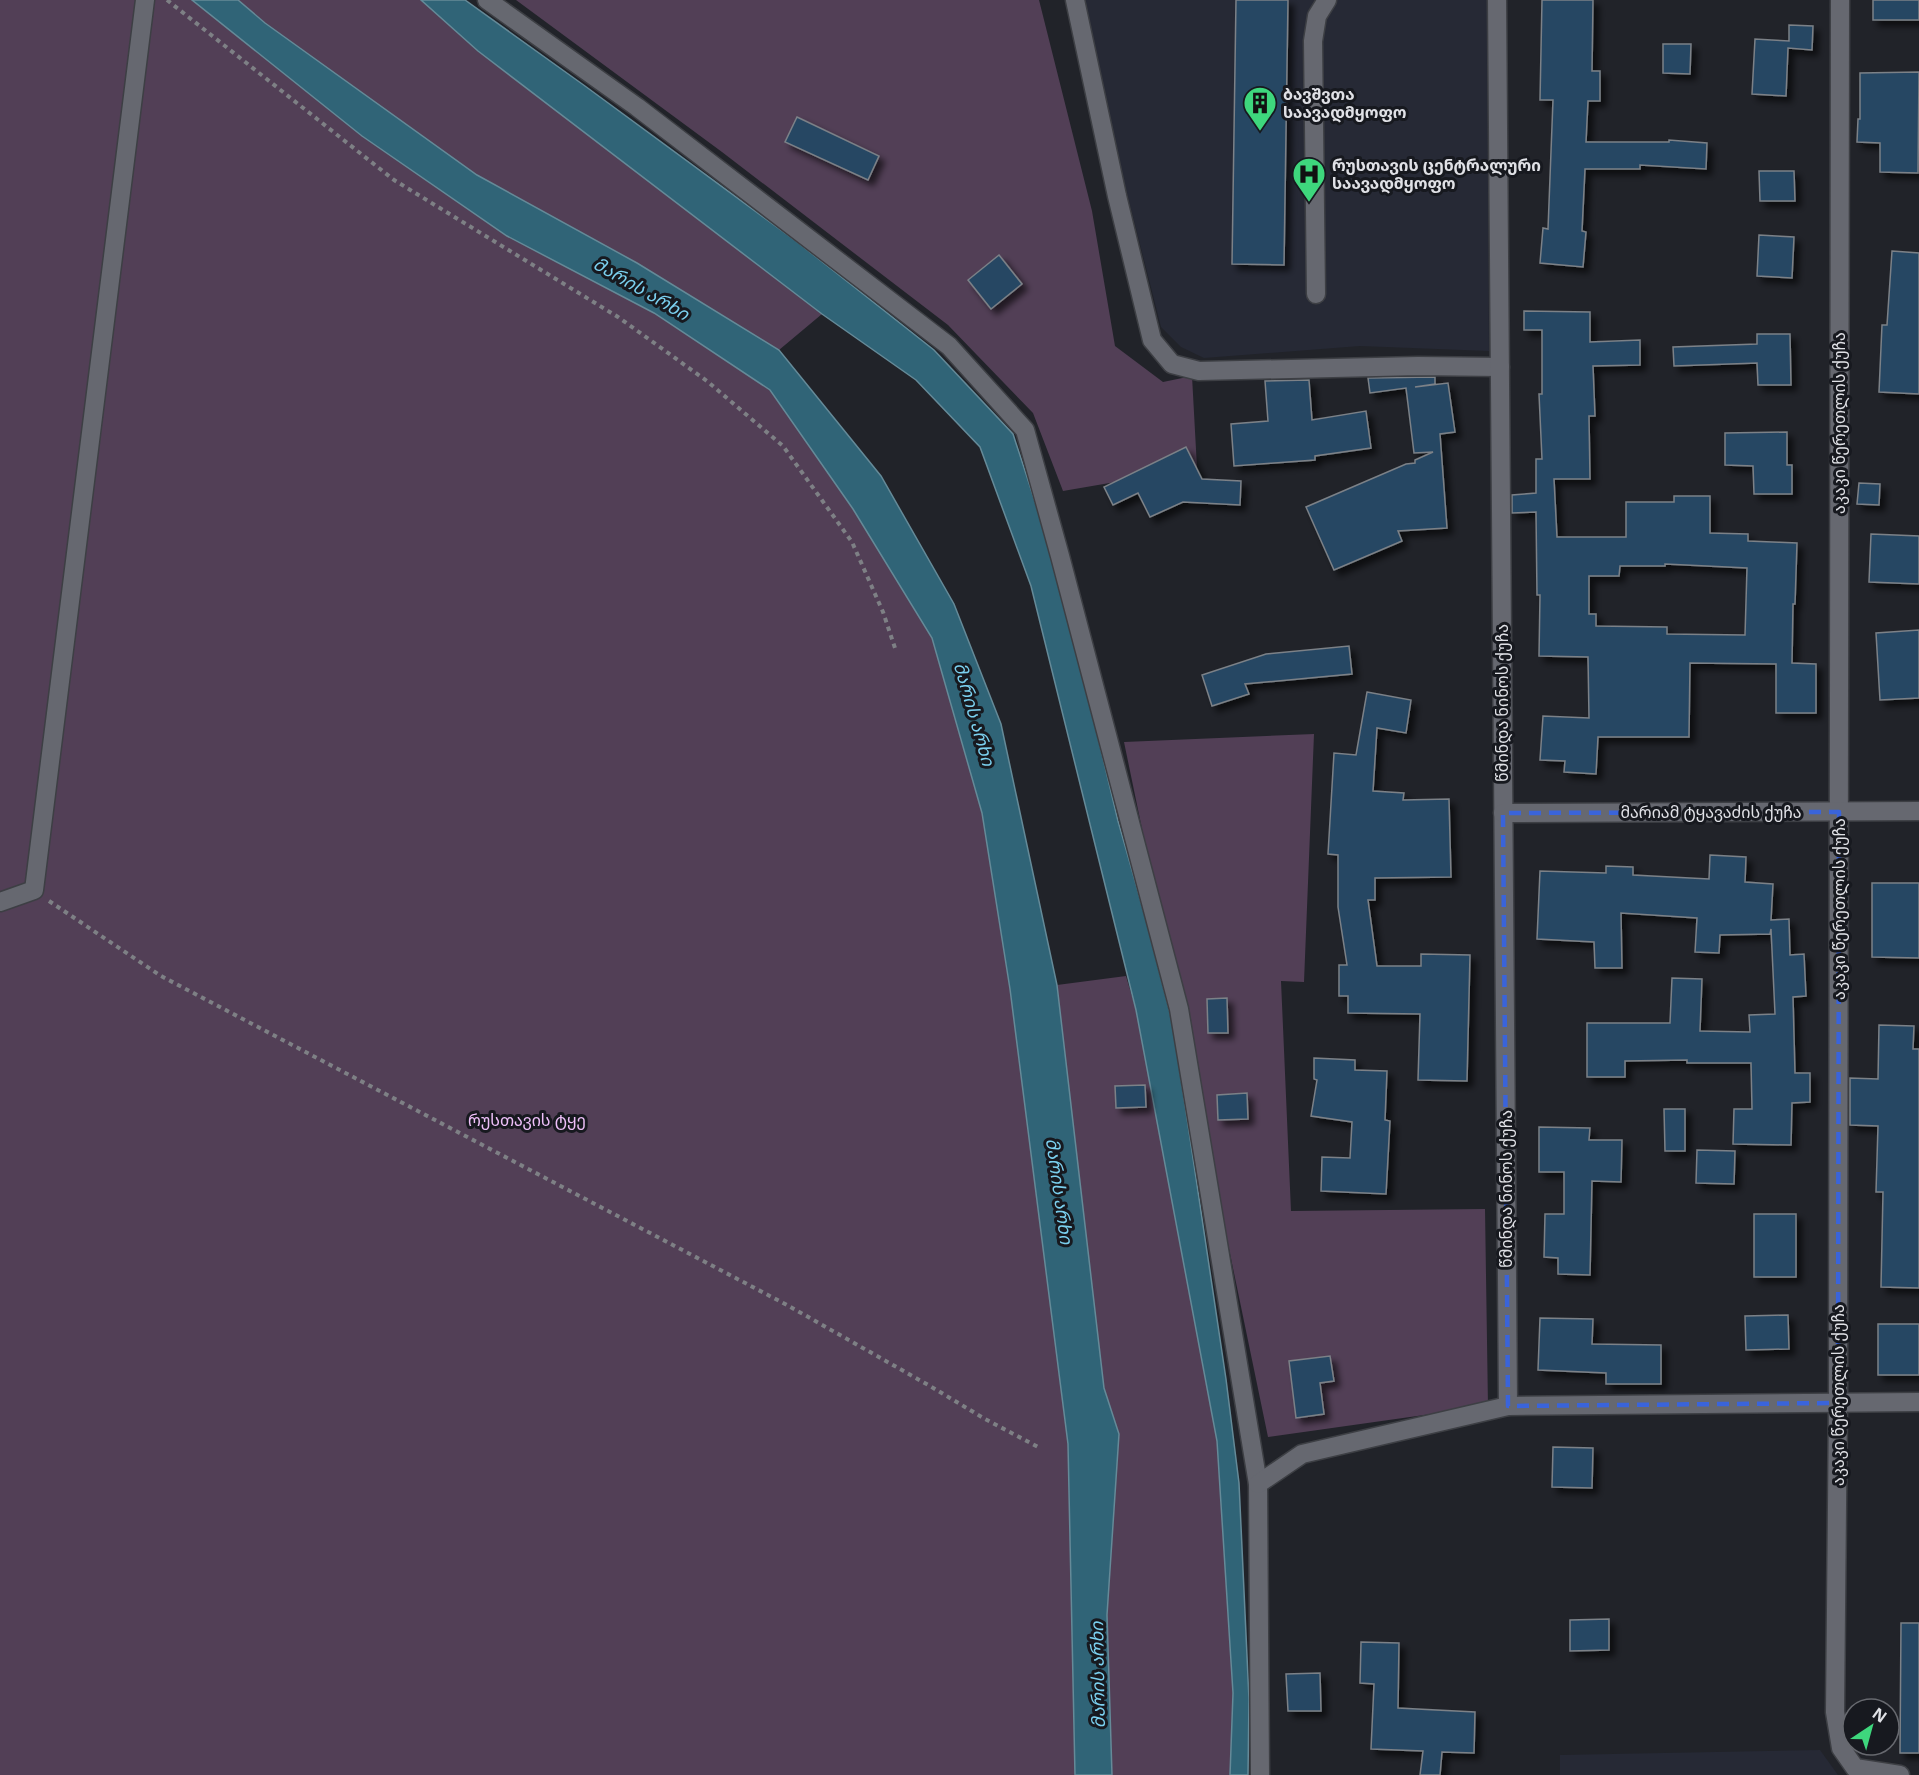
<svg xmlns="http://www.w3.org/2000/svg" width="1919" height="1775" viewBox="0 0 1919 1775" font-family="'Open Sans','Noto Sans Georgian',sans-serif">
<defs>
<filter id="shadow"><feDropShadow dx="5.5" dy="5.5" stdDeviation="3" flood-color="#0009"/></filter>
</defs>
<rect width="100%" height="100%" fill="#212329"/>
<g fill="#262935">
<path d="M 1082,0 L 1487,0 L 1489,351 L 1360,346 L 1204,358 L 1181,347 L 1161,327 L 1098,79 Z"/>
<path d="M 1820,1750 L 1838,1775 L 1560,1775 L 1560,1755 Z"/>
</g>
<g fill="#523f56">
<path d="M 0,0 L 192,0 L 362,136 L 507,236 L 654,313 L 770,390 L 853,509 L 932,638 L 982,813 L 1010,989 L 1068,1444 L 1075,1775 L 0,1775 Z"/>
<path d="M 238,0 L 421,0 L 478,51 L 822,314 L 779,350 L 637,263 L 477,175 L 265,23 Z"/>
<path d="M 516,0 L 1039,0 L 1092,211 L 1115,346 L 1163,382 L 1192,376 L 1197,468 L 1063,491 L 1033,413 L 948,325 L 722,152 Z"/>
<path d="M 1314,734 L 1304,982 L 1281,981 L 1291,1211 L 1485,1209 L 1488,1406 L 1268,1437 L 1124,742 Z"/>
<path d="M 1126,976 L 1136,1010 L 1217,1441 L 1233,1693 L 1230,1775 L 1112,1775 L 1107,1615 L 1119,1434 L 1101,1380 L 1057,985 Z"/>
</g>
<g fill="#306477" stroke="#658a98" stroke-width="1.5">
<path d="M 192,0 L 238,0 L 265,23 L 477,175 L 637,263 L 779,350 L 881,476 L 954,604 L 1001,724 L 1057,985 L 1104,1388 L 1119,1434 L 1107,1615 L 1112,1775 L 1075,1775 L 1068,1444 L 1010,989 L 982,813 L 932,638 L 853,509 L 770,390 L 654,313 L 507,236 L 362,136 Z"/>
<path d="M 421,0 L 465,0 L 585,86 L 796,241 L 934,350 L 1013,434 L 1061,581 L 1118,821 L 1146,919 L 1173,1024 L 1226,1379 L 1239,1483 L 1249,1699 L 1248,1775 L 1230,1775 L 1233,1693 L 1217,1441 L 1136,1010 L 1031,586 L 980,447 L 916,380 L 822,314 L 478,51 Z"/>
</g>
<g fill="#274764" stroke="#7b8187" stroke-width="1.5" fill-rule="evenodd" filter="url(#shadow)">
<path d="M 1236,0 L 1288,0 L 1284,265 L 1232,264 Z"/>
<path d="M 1542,0 L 1593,0 L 1592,71 L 1600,71 L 1600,101 L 1588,101 L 1586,142 L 1669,142 L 1669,140 L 1707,143 L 1706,169 L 1640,165 L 1640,169 L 1585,169 L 1582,231 L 1586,232 L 1583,267 L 1540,263 L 1543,228 L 1548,229 L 1553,100 L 1540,100 Z"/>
<rect x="1873" y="0" width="46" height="20"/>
<path d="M 1789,25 L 1813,26 L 1812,50 L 1788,48 L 1786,96 L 1752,94 L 1755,39 L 1789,41 Z"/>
<path d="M 1663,44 L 1691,44 L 1690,74 L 1663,73 Z"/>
<path d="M 1919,72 L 1918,173 L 1880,172 L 1880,143 L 1857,142 L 1858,119 L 1860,119 L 1860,73 Z"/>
<path d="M 797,117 L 879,156 L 868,180 L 785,142 Z"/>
<path d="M 1759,171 L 1794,171 L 1795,201 L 1760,201 Z"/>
<path d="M 1759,235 L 1794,237 L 1792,278 L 1757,276 Z"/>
<path d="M 1892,251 L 1919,253 L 1919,394 L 1879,392 L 1882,325 L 1887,325 Z"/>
<path d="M 999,255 L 1022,284 L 991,309 L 968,280 Z"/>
<path d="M 1524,311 L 1590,312 L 1590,342 L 1640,340 L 1640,365 L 1593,366 L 1595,416 L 1589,416 L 1590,479 L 1554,479 L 1557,537 L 1626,537 L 1626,502 L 1674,502 L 1674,496 L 1710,496 L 1710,533 L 1748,534 L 1748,541 L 1797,543 L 1795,604 L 1793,604 L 1792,663 L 1816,664 L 1816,713 L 1776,713 L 1776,664 L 1690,663 L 1689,737 L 1598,737 L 1596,774 L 1564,772 L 1565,761 L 1540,760 L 1543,716 L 1589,718 L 1588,657 L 1539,656 L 1540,595 L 1537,595 L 1536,512 L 1512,513 L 1512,495 L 1536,493 L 1536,459 L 1542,459 L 1539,394 L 1542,394 L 1542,330 L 1524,330 ZM 1665,564 L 1747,568 L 1745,635 L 1667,634 L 1667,627 L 1596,626 L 1596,614 L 1589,614 L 1589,576 L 1619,576 L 1620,566 L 1665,566 Z"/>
<path d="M 1757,334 L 1790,334 L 1791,385 L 1758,385 L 1757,363 L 1674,366 L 1673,347 L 1757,344 Z"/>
<path d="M 1435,377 L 1435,384 L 1415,387 L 1448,383 L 1455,432 L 1440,434 L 1447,528 L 1398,531 L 1402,541 L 1334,570 L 1306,507 L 1406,464 L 1415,463 L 1415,460 L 1433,452 L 1414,453 L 1406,388 L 1370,393 L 1368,378 Z"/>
<path d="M 1309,380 L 1312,420 L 1366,411 L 1371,448 L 1315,456 L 1315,460 L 1234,466 L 1231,424 L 1268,421 L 1265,381 Z"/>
<path d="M 1787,432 L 1787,465 L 1792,465 L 1792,494 L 1754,494 L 1753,466 L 1725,465 L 1725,433 Z"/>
<path d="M 1186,447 L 1202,479 L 1241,481 L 1240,505 L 1183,502 L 1150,517 L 1138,493 L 1113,505 L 1104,487 Z"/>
<path d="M 1859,483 L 1880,484 L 1879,505 L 1857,504 Z"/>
<path d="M 1871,534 L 1919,536 L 1919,584 L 1869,582 Z"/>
<path d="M 1919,630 L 1919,698 L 1880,700 L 1876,633 Z"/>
<path d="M 1349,646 L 1352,674 L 1245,684 L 1249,694 L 1212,706 L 1202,675 L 1266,654 Z"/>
<path d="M 1367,692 L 1411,700 L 1406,733 L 1377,728 L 1373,791 L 1404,793 L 1403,800 L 1449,799 L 1451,877 L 1375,878 L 1375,900 L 1368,900 L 1377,966 L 1421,966 L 1421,954 L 1470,955 L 1467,1081 L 1418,1080 L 1420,1014 L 1348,1013 L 1348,996 L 1339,996 L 1339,965 L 1347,965 L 1338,907 L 1338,855 L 1328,854 L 1334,753 L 1356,755 Z"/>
<path d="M 1710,855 L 1746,857 L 1745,882 L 1773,884 L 1771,920 L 1789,919 L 1790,955 L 1804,954 L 1806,996 L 1793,997 L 1795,1073 L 1810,1073 L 1810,1102 L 1792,1103 L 1791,1145 L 1733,1144 L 1734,1109 L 1752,1109 L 1751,1063 L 1687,1063 L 1687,1060 L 1625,1061 L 1625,1077 L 1587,1077 L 1587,1023 L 1670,1023 L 1672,978 L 1702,979 L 1700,1031 L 1750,1032 L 1749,1015 L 1775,1014 L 1771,929 L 1770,934 L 1720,935 L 1719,953 L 1695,952 L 1697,918 L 1621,913 L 1622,968 L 1595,968 L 1594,942 L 1537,939 L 1540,871 L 1606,873 L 1606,866 L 1633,867 L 1633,875 L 1709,879 Z"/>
<path d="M 1872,883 L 1919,883 L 1919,958 L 1872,957 Z"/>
<path d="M 1227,998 L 1228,1033 L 1208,1033 L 1207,999 Z"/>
<path d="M 1879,1025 L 1914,1026 L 1913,1049 L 1919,1049 L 1919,1288 L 1881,1287 L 1883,1192 L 1876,1192 L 1878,1126 L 1850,1125 L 1850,1078 L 1878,1079 Z"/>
<path d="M 1314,1058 L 1355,1060 L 1355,1070 L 1387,1071 L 1385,1120 L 1390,1121 L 1386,1194 L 1321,1191 L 1322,1157 L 1350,1158 L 1352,1122 L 1311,1116 L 1317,1080 L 1314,1079 Z"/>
<path d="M 1145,1085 L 1146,1107 L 1116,1108 L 1115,1086 Z"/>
<path d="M 1247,1093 L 1248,1119 L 1218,1120 L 1217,1095 Z"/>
<path d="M 1664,1109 L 1685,1109 L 1685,1151 L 1665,1151 Z"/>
<path d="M 1539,1127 L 1590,1128 L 1589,1140 L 1622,1140 L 1621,1182 L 1592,1181 L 1590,1275 L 1558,1274 L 1558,1258 L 1544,1257 L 1545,1214 L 1564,1214 L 1564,1172 L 1539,1172 Z"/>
<path d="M 1697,1150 L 1735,1151 L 1734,1184 L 1696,1183 Z"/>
<rect x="1754" y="1214" width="42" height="63"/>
<path d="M 1788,1315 L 1789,1349 L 1746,1350 L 1745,1316 Z"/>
<path d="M 1540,1318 L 1593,1319 L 1592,1344 L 1661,1345 L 1661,1384 L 1606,1384 L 1606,1373 L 1538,1370 Z"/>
<rect x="1878" y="1324" width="41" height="51"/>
<path d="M 1330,1356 L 1334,1381 L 1320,1383 L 1324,1414 L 1296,1418 L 1289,1361 Z"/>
<path d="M 1553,1447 L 1593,1448 L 1592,1488 L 1552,1487 Z"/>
<path d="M 1609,1619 L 1609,1650 L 1570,1651 L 1570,1620 Z"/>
<path d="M 1901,1623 L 1919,1623 L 1919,1753 L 1900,1753 Z"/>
<path d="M 1361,1642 L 1399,1643 L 1398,1708 L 1475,1712 L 1474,1753 L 1442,1752 L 1440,1775 L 1420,1775 L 1423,1751 L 1371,1749 L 1374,1684 L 1360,1683 Z"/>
<path d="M 1320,1673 L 1321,1711 L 1288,1711 L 1286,1674 Z"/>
</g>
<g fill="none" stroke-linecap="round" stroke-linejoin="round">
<g stroke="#3d3f44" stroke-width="21">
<g id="minor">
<path d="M 487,0 L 637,107 L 949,346 L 1025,430 L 1060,556 L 1179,1009 L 1258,1484 L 1260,1775"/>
<path d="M 1075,0 L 1117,196 L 1152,340 L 1172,364 L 1199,371 L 1418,366 L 1500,367"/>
<path d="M 1497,0 L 1508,1406"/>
<path d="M 1840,0 L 1838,1403 L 1835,1712 L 1841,1748 L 1855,1768 L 1900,1775"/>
<path d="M 1316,294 L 1313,41 L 1317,16 L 1327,0"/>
<path d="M 1503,813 L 1919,811"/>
<path d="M 0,902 L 34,890 L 145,0"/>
<path d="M 1258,1484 L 1302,1454 L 1508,1406 L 1919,1402"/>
</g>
</g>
<g stroke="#7e8085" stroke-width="4" stroke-dasharray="4.5 4.5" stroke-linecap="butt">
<path d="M 167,0 L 394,180 L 618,317 L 707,381 L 783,446 L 852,542 L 883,612 L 895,648"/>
<path d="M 49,901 L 161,976 L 787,1305 L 930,1386 L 985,1419 L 1040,1448"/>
</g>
<use href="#minor" stroke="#666870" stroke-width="18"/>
</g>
<path fill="none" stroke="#3a64da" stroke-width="4.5" stroke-dasharray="12 8" stroke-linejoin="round" d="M 1839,812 L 1838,1403 L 1508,1406 L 1503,813 Z"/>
<defs>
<g id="building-pin" transform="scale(1.725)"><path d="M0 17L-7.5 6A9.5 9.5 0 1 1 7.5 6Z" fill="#3ed77d" stroke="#17191f"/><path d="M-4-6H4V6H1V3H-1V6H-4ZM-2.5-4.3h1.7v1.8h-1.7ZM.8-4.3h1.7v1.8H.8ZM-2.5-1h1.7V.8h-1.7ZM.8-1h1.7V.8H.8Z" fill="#111"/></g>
<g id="hospital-pin" transform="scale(1.725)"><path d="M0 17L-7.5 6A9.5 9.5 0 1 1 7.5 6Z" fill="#3ed77d" stroke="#17191f"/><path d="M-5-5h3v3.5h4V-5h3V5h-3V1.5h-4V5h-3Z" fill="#111"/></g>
</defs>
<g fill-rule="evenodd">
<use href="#building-pin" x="1260" y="103"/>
<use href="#hospital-pin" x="1309" y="174"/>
</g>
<g text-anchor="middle" stroke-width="6" stroke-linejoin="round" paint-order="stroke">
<g font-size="16" font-weight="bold" fill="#e0e1e6" stroke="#17191f" text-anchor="start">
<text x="1283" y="100">ბავშვთა<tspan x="1283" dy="18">საავადმყოფო</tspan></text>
<text x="1332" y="171">რუსთავის ცენტრალური<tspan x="1332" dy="18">საავადმყოფო</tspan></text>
</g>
<g font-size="16" fill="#e0e1e6" stroke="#17191f">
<text transform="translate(1839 423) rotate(-90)" y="6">აკაკი წერეთლის ქუჩა</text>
<text transform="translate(1502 703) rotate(-90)" y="6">წმინდა ნინოს ქუჩა</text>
<text x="1711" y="818">მარიამ ტყავაძის ქუჩა</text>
<text transform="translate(1839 909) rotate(-90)" y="6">აკაკი წერეთლის ქუჩა</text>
<text transform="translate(1506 1189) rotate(-90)" y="6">წმინდა ნინოს ქუჩა</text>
<text transform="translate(1838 1395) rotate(-90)" y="6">აკაკი წერეთლის ქუჩა</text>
</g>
<g font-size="16" fill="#efc0fa" stroke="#17191f">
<text x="527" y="1126">რუსთავის ტყე</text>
</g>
<g font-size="18" font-style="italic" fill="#7bd0ef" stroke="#17191f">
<text transform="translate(641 289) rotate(30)" y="6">მარის არხი</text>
<text transform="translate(974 714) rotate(74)" y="6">მარის არხი</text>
<text transform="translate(1059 1191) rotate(82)" y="6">მარის არხი</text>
<text transform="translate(1098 1675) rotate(-91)" y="6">მარის არხი</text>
</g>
</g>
<g transform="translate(1871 1727) rotate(36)"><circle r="28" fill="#17191f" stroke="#67696f" stroke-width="1.5"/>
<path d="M0-4.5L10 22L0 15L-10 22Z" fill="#3ed77d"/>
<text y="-9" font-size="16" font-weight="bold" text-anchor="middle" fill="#e0e1e6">N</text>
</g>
</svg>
